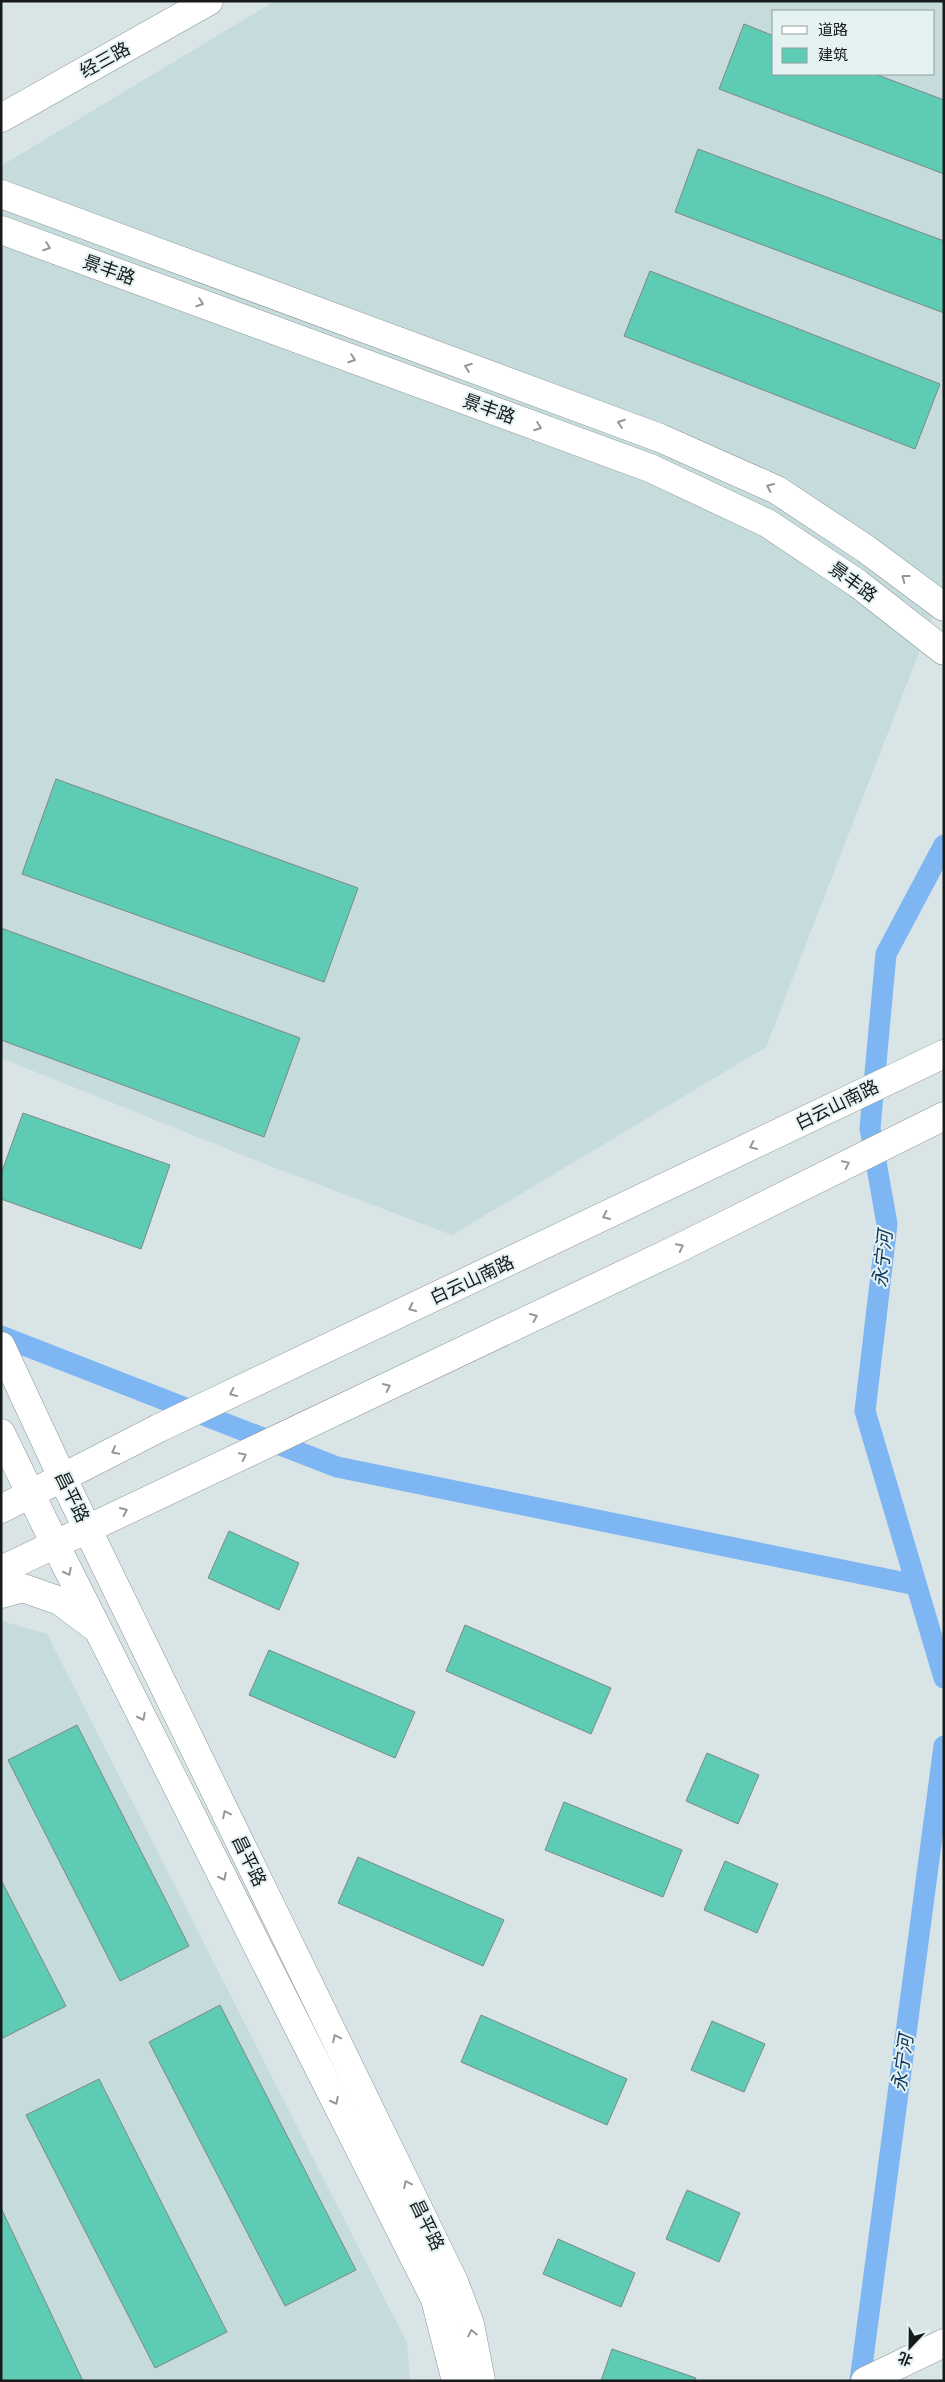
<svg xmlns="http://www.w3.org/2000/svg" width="945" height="2382" viewBox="0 0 945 2382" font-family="'Open Sans','Noto Sans SC',sans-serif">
<rect width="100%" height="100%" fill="#d8e4e5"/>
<g fill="#c5dbdc" fill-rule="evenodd">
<path d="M 275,1 L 944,1 L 944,588 L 766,1047 L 452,1235 L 273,1167 L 1,1058 L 1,166 ZM 774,11 L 934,11 L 934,74 L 774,74 Z"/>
<path d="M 1,1621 L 47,1634 L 407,2343 L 410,2381 L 1,2381 Z"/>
</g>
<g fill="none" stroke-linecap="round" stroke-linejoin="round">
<g stroke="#7eb6f3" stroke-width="21">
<path d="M 944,845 L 886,954 L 870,1128 L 887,1224 L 865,1411 L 944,1678"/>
<path d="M 1,1336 L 337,1467 L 916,1585"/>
<path d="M 860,2381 L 944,1746"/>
</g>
</g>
<g fill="#5ecbb4" stroke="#7e8885">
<path d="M 744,24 L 774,36 L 774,74 L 875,74 L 944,100 L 944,174 L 719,89 Z"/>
<path d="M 698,149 L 944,241 L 944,313 L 675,212 Z"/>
<path d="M 650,271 L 940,384 L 915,449 L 624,336 Z"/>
<path d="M 56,779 L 358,888 L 324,982 L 22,874 Z"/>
<path d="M 1,928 L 300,1038 L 264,1137 L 1,1040 Z"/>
<path d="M 23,1113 L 170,1165 L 141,1249 L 1,1199 L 1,1174 Z"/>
<path d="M 229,1531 L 299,1563 L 279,1610 L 208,1578 Z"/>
<path d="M 465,1625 L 611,1688 L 591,1734 L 446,1671 Z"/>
<path d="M 269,1650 L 415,1712 L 395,1758 L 249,1695 Z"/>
<path d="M 77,1725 L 189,1946 L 120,1981 L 8,1760 Z"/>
<path d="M 707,1753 L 759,1775 L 738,1824 L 686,1801 Z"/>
<path d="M 564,1802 L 682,1850 L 663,1897 L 545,1850 Z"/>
<path d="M 358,1857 L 504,1920 L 483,1966 L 338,1903 Z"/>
<path d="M 725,1861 L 778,1884 L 757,1933 L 704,1910 Z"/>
<path d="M 1,1880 L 66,2006 L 1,2039 Z"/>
<path d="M 220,2005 L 356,2270 L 285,2306 L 149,2042 Z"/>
<path d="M 481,2015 L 627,2079 L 607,2125 L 461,2062 Z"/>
<path d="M 712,2021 L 765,2044 L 744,2092 L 691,2070 Z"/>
<path d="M 99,2079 L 227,2332 L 155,2368 L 26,2115 Z"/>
<path d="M 687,2190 L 740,2213 L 719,2262 L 666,2239 Z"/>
<path d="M 1,2208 L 83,2381 L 1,2381 Z"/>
<path d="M 558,2239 L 635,2273 L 621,2307 L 543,2274 Z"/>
<path d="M 612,2349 L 696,2378 L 695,2381 L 601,2381 Z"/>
</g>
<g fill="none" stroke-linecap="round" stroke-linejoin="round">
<g stroke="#8a9596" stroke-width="29">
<g id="secondary">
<path d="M 1,118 L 209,1"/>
<path d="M 1,194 L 660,438 L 777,490 L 866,549 L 944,607"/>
<path d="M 1,230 L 650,468 L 767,523 L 857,583 L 944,651"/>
<path d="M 1,1346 L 63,1479 L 454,2282 L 470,2324 L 481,2381"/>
<path d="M 1,1433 L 55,1544 L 435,2299 L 456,2381"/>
<path d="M 1,1509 L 159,1428 L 944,1054"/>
<path d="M 1,1570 L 675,1250 L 944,1116"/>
<path d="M 1,1594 L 23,1588 L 60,1601 L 93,1626"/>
<path d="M 865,2381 L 944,2343"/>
</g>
</g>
<use href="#secondary" stroke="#fff" stroke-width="28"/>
</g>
<defs><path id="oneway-chevron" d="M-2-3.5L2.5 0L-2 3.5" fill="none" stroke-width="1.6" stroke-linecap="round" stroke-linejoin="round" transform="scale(1.25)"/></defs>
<g stroke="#969898">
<use href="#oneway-chevron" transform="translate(47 247) rotate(20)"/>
<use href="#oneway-chevron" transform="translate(200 303) rotate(20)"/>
<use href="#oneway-chevron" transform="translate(352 359) rotate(20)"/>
<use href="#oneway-chevron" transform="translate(468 367) rotate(-160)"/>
<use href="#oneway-chevron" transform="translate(621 423) rotate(-160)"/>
<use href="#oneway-chevron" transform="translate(538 427) rotate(20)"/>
<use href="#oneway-chevron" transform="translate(770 487) rotate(-155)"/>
<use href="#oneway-chevron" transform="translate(905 578) rotate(-143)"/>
<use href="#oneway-chevron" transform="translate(753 1146) rotate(155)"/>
<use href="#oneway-chevron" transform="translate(846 1164) rotate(-26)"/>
<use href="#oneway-chevron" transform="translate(606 1216) rotate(155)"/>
<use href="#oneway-chevron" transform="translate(680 1247) rotate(-27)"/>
<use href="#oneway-chevron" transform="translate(412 1308) rotate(155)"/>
<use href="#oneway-chevron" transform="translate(534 1317) rotate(-25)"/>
<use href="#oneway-chevron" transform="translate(387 1387) rotate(-25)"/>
<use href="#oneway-chevron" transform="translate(233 1393) rotate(155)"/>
<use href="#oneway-chevron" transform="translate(115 1451) rotate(152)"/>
<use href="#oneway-chevron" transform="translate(243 1456) rotate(-26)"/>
<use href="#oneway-chevron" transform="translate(124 1511) rotate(-25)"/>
<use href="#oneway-chevron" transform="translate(68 1572) rotate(63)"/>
<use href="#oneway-chevron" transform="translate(142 1717) rotate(63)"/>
<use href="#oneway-chevron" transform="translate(226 1814) rotate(-116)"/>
<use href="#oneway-chevron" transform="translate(223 1877) rotate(63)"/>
<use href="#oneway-chevron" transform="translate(336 2038) rotate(-116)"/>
<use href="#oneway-chevron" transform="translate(335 2101) rotate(63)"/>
<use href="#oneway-chevron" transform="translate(407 2184) rotate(-116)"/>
<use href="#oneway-chevron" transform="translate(472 2333) rotate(-102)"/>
</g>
<g text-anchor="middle" stroke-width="4" stroke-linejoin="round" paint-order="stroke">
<g font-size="18" fill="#161a1b" stroke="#e5f2f2">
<text transform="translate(105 60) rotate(-29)" y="6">经三路</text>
<text transform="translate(109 270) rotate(20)" y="6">景丰路</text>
<text transform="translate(489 409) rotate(20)" y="6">景丰路</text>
<text transform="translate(853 582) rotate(36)" y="6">景丰路</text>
<text transform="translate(837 1105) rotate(-26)" y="6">白云山南路</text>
<text transform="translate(472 1280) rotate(-25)" y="6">白云山南路</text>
<text transform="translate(72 1497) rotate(64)" y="6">昌平路</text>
<text transform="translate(249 1861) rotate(64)" y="6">昌平路</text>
<text transform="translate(427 2225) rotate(64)" y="6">昌平路</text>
</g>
<g font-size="19" font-style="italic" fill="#10385f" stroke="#e5f2f2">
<text transform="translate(882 1259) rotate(-84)" y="7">永宁河</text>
<text transform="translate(902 2063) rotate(-82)" y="7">永宁河</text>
</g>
</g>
<rect width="945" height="2382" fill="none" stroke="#161a1b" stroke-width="5"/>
<rect x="772" y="10" width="162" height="65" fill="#e5f2f2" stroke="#929c9c"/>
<rect x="782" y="26" width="25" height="8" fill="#ffffff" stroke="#929c9c"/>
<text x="818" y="35" font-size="15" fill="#161a1b">道路</text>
<rect x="782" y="48" width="25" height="15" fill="#5ecbb4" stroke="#929c9c"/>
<text x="818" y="60" font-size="15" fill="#161a1b">建筑</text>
<g transform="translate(910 2347) rotate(202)" stroke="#e5f2f2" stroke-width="4" paint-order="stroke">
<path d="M0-4L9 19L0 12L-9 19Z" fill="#161a1b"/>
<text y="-8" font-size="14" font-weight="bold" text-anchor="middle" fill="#161a1b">北</text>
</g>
</svg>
